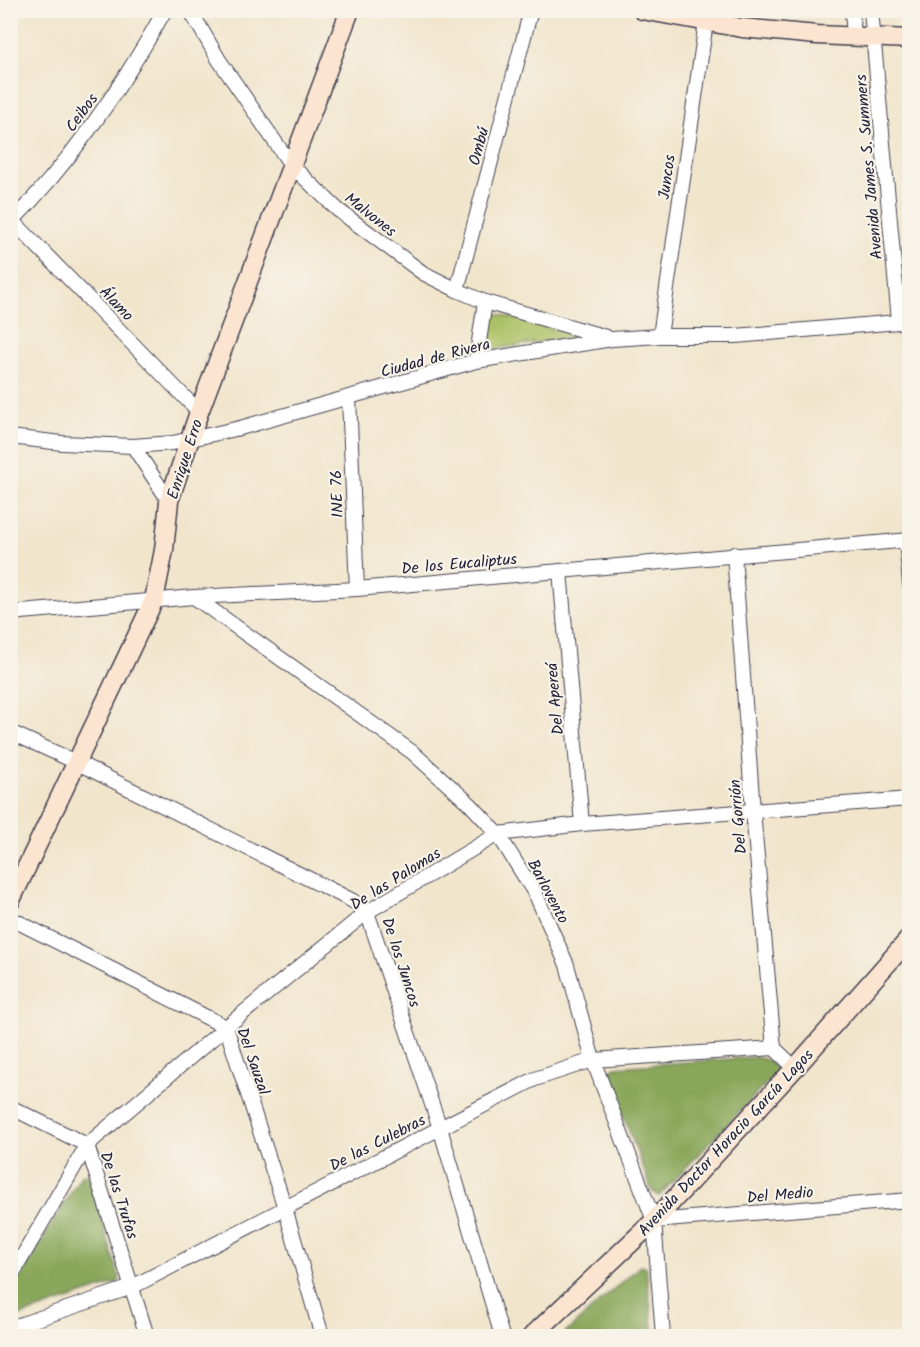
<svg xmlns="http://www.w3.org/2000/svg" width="920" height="1347" viewBox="0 0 920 1347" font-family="Kalam,sans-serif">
<rect width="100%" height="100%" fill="#f7f3e8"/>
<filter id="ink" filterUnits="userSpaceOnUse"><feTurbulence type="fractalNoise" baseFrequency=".0167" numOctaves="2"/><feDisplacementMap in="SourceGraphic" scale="12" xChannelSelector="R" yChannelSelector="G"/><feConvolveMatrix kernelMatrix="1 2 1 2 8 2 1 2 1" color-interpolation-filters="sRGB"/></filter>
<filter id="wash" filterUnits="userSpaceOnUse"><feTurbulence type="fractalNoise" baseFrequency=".008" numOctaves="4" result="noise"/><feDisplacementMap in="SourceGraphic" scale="24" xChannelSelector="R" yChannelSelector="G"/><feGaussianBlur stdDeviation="1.35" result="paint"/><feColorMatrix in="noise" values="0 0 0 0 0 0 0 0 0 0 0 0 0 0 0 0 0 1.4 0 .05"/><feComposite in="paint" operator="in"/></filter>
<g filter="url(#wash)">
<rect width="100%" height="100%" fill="#f1e5cc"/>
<path fill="#acc165" stroke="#677250" stroke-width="1.5" d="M 490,312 L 573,334 L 574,337 L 487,350 L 483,345 Z"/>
<g fill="#89a75a" stroke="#56644a" stroke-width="1.5">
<path d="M 757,1057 L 769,1061 L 778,1071 L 659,1196 L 652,1191 L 607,1073 L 615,1067 Z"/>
<path d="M 82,1174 L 88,1175 L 120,1279 L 117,1283 L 11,1319 L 11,1292 Z"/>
<path d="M 640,1266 L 646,1267 L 654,1336 L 562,1336 Z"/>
</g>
</g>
<g filter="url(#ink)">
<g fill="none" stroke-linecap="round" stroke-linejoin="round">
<g stroke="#413f51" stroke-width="16">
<g id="street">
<path d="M 190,10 L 219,60 L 291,165 L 338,210 L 423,273 L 457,290 L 485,302 L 606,337"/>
<path d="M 852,10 L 854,37"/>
<path d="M 871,10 L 899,321"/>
<path d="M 10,218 L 199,412"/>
<path d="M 10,223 C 73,160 122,87 165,10"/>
<path d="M 457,290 L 531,10"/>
<path d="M 660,336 L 706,22"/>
<path d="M 476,361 L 485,302"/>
<path d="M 349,397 L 357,589"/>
<path d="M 10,437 L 62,443 L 133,446 L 173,443 L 240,428 L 476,361 L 612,339 L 660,336 L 735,336 L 910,321"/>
<path d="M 133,446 L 169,501"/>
<path d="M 906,540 L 910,585"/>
<path d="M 734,554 L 753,811 L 774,1048 L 795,1068"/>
<path d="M 560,571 L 582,824"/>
<path d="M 194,597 L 412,752 L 471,805 L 498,834 L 536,895 L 567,965 L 593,1060 L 654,1221 L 663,1336"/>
<path d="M 10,613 L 194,597 L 357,589 L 910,540"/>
<path d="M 10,732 L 78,763 L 353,901 L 367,912 L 440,1128 L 502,1336"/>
<path d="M 10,918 L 226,1027 L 285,1208 L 322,1336"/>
<path d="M 10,1107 L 87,1145 L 147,1336"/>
<path d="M 654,1221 L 910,1200"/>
<path d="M 10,1278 L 87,1145 L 226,1027 L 367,912 L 498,834 L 582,824 L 910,799"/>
<path d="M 10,1328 L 132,1287 L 535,1079 L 593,1060 L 774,1048"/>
</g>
</g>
<g stroke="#413f51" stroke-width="21">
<g id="secondary">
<path d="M 642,10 L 742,28 L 817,35 L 910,39"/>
<path d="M 10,902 L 154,600 L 164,550 L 169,501 L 199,412 L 350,10"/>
<path d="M 532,1336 L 654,1221 L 795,1068 L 910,938"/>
</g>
</g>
<use href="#street" stroke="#fff" stroke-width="14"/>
<use href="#secondary" stroke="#fce5d0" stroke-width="18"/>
</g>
</g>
<g text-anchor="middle" stroke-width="4.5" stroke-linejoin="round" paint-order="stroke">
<g font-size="16" fill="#22223b" stroke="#f7f3e8">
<text transform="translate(81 112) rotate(-54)" y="6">Ceibos</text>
<text transform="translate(478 146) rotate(-75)" y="6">Ombú</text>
<text transform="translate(868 167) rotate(-95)" y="6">Avenida James S. Summers</text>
<text transform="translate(666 177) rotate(-82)" y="6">Juncos</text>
<text transform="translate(371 214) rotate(38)" y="6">Malvones</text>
<text transform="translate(117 303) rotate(46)" y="6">Álamo</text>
<text transform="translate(435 357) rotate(-15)" y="6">Ciudad de Rivera</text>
<text transform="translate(184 459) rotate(-72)" y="6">Enrique Erro</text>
<text transform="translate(336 494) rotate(-92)" y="6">INE 76</text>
<text transform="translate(459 563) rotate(-5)" y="6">De los Eucaliptus</text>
<text transform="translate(554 699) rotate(-95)" y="6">Del Apereá</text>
<text transform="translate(737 817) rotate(-95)" y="6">Del Gorrión</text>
<text transform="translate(395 878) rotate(-32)" y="6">De las Palomas</text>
<text transform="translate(549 891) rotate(62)" y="6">Barlovento</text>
<text transform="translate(402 962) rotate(72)" y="6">De los Juncos</text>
<text transform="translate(254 1061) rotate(71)" y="6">Del Sauzal</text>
<text transform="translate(377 1142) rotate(-27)" y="6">De las Culebras</text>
<text transform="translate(725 1142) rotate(-47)" y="6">Avenida Doctor Horacio García Lagos</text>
<text transform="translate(780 1194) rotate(-5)" y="6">Del Medio</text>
<text transform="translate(120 1195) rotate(72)" y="6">De las Trufas</text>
</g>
</g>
<rect width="920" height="1347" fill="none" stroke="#f7f3e8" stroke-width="36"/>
</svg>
